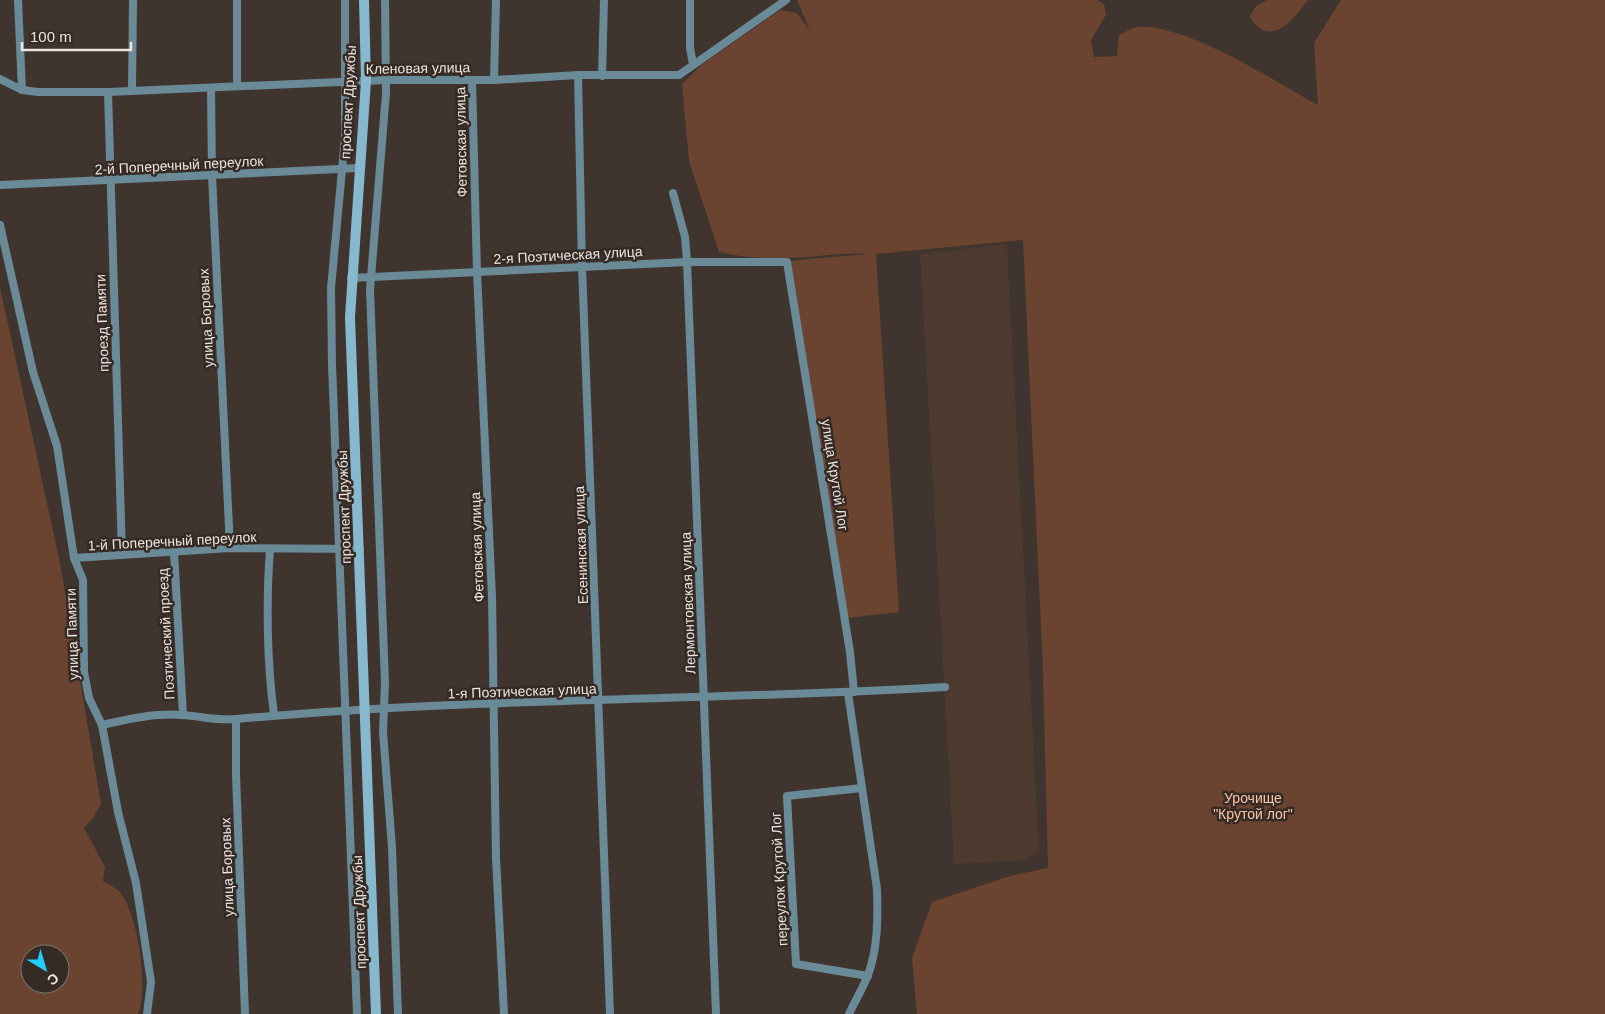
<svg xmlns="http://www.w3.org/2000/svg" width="1605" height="1014" viewBox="0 0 1605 1014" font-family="Helvetica,sans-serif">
<rect width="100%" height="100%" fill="#3f342e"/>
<path fill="#4c3a31" d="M 1007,244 L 1039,851 L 1027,860 L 954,864 L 920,254 Z"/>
<g fill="#6a4431" fill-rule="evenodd">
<path d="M 797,0 L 1097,0 L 1104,4 L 1106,15 L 1091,40 L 1094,57 L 1117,56 L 1119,35 C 1125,32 1131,28 1137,27 C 1186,23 1274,81 1318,105 L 1314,43 L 1341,0 L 1605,0 L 1605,1014 L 917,1014 L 912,958 L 932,902 L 1010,876 L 1048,868 L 1043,670 L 1023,240 L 876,254 L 899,612 L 847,618 L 788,261 L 867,254 C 840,252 813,258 785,258 C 763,259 741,257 719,252 L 689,161 L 682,84 L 704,63 L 780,10 L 797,13 L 810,31 Z"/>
<path d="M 1268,0 L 1308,0 C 1294,19 1270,50 1250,17 C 1254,6 1258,4 1268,0 Z"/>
<path d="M 0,287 L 60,563 L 101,804 L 93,818 L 84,828 L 105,867 L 103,881 C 107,884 115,887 119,891 C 138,913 149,988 138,1014 L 0,1014 ZM 30,954 L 60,954 L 60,984 L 30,984 Z"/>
</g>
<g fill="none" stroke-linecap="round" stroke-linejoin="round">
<g stroke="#6b8a97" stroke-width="8">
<path d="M 18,0 L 22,90"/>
<path d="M 237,0 L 237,86"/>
<path d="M 345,0 L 345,138 L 331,288 L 332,364 L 357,1014"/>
<path d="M 385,0 L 386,93 L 370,290 L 385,682 L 383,732 L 392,847 L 398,1014"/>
<path d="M 690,0 L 690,48 L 693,64"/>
<path d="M 578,75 L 582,266 L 610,1014"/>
<path d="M 602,76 L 604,0"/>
<path d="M 0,79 L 22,90 L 38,92 L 108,92 L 386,80 L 494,80 L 578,75 L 679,75 L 786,0"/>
<path d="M 472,80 L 477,272 L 492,597 L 496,858 L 504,1014"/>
<path d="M 494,80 L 496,0"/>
<path d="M 211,88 L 212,176 L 230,548"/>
<path d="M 132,90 L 133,0"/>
<path d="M 108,92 L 122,554"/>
<path d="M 0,185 L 359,168"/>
<path d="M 673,193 L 685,237 L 687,262 L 716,1014"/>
<path d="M 0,225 L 33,372 L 57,446 L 74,558 L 83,580 L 84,672 L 89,698 L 102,725 L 118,812 L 136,883 L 151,982 L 147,1014"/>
<path d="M 351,278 L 687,262 L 787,262 L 850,652 L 854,692"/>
<path d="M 270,550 C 266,599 267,665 274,714"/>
<path d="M 174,551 L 183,715"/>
<path d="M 74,558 L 230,548 L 360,549"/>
<path d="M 848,693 L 877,889 C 878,917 878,948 868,975 C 863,988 855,1001 849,1014"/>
<path d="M 236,719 L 236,775 L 245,1014"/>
<path d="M 102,725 C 128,719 156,713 182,715 C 201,716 216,721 237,719 C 472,697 709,701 945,687"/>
<path d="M 862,788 L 787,796 L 796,964 L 868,976"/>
</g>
<path stroke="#86b8ce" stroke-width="10" d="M 364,0 L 366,81 L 350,317 L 376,1014"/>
</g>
<g text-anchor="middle" stroke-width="5" stroke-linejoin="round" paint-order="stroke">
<g font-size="14" fill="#ece4e1" stroke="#352a24">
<text transform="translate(418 68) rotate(-1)" y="5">Кленовая улица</text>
<text transform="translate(348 102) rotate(-87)" y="5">проспект Дружбы</text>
<text transform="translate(461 142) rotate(-91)" y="5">Фетовская улица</text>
<text transform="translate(179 165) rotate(-3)" y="5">2-й Поперечный переулок</text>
<text transform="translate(568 255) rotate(-3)" y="5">2-я Поэтическая улица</text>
<text transform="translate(206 318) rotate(-93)" y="5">улица Боровых</text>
<text transform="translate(102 323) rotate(-92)" y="5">проезд Памяти</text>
<text transform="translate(835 475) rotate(81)" y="5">улица Крутой Лог</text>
<text transform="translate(344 507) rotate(-92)" y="5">проспект Дружбы</text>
<text transform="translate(172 541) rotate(-3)" y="5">1-й Поперечный переулок</text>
<text transform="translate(581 545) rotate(-92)" y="5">Есенинская улица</text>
<text transform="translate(477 547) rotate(-92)" y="5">Фетовская улица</text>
<text transform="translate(688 603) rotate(-92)" y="5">Лермонтовская улица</text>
<text transform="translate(72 634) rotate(-92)" y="5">улица Памяти</text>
<text transform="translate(166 634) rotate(-93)" y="5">Поэтический проезд</text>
<text transform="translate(522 691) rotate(-2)" y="5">1-я Поэтическая улица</text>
<text transform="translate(227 867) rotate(-92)" y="5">улица Боровых</text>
<text transform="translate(779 879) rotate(-93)" y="5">переулок Крутой Лог</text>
<text transform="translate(359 912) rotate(-92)" y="5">проспект Дружбы</text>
</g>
<g font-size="14" fill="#fac4aa" stroke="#352a24">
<text x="1253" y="803">Урочище<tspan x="1253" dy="16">"Крутой лог"</tspan></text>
</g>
</g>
<g transform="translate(45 969) rotate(142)"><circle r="24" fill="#352a24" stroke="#7e7470"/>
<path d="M0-4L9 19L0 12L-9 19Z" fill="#24c9fe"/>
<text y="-8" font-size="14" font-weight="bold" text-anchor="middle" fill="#ece4e1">С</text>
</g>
<path d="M22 42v8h109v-8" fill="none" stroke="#ece4e1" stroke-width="2.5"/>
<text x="30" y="42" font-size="15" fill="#ece4e1" stroke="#352a24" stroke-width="4" paint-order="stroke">100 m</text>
</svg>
